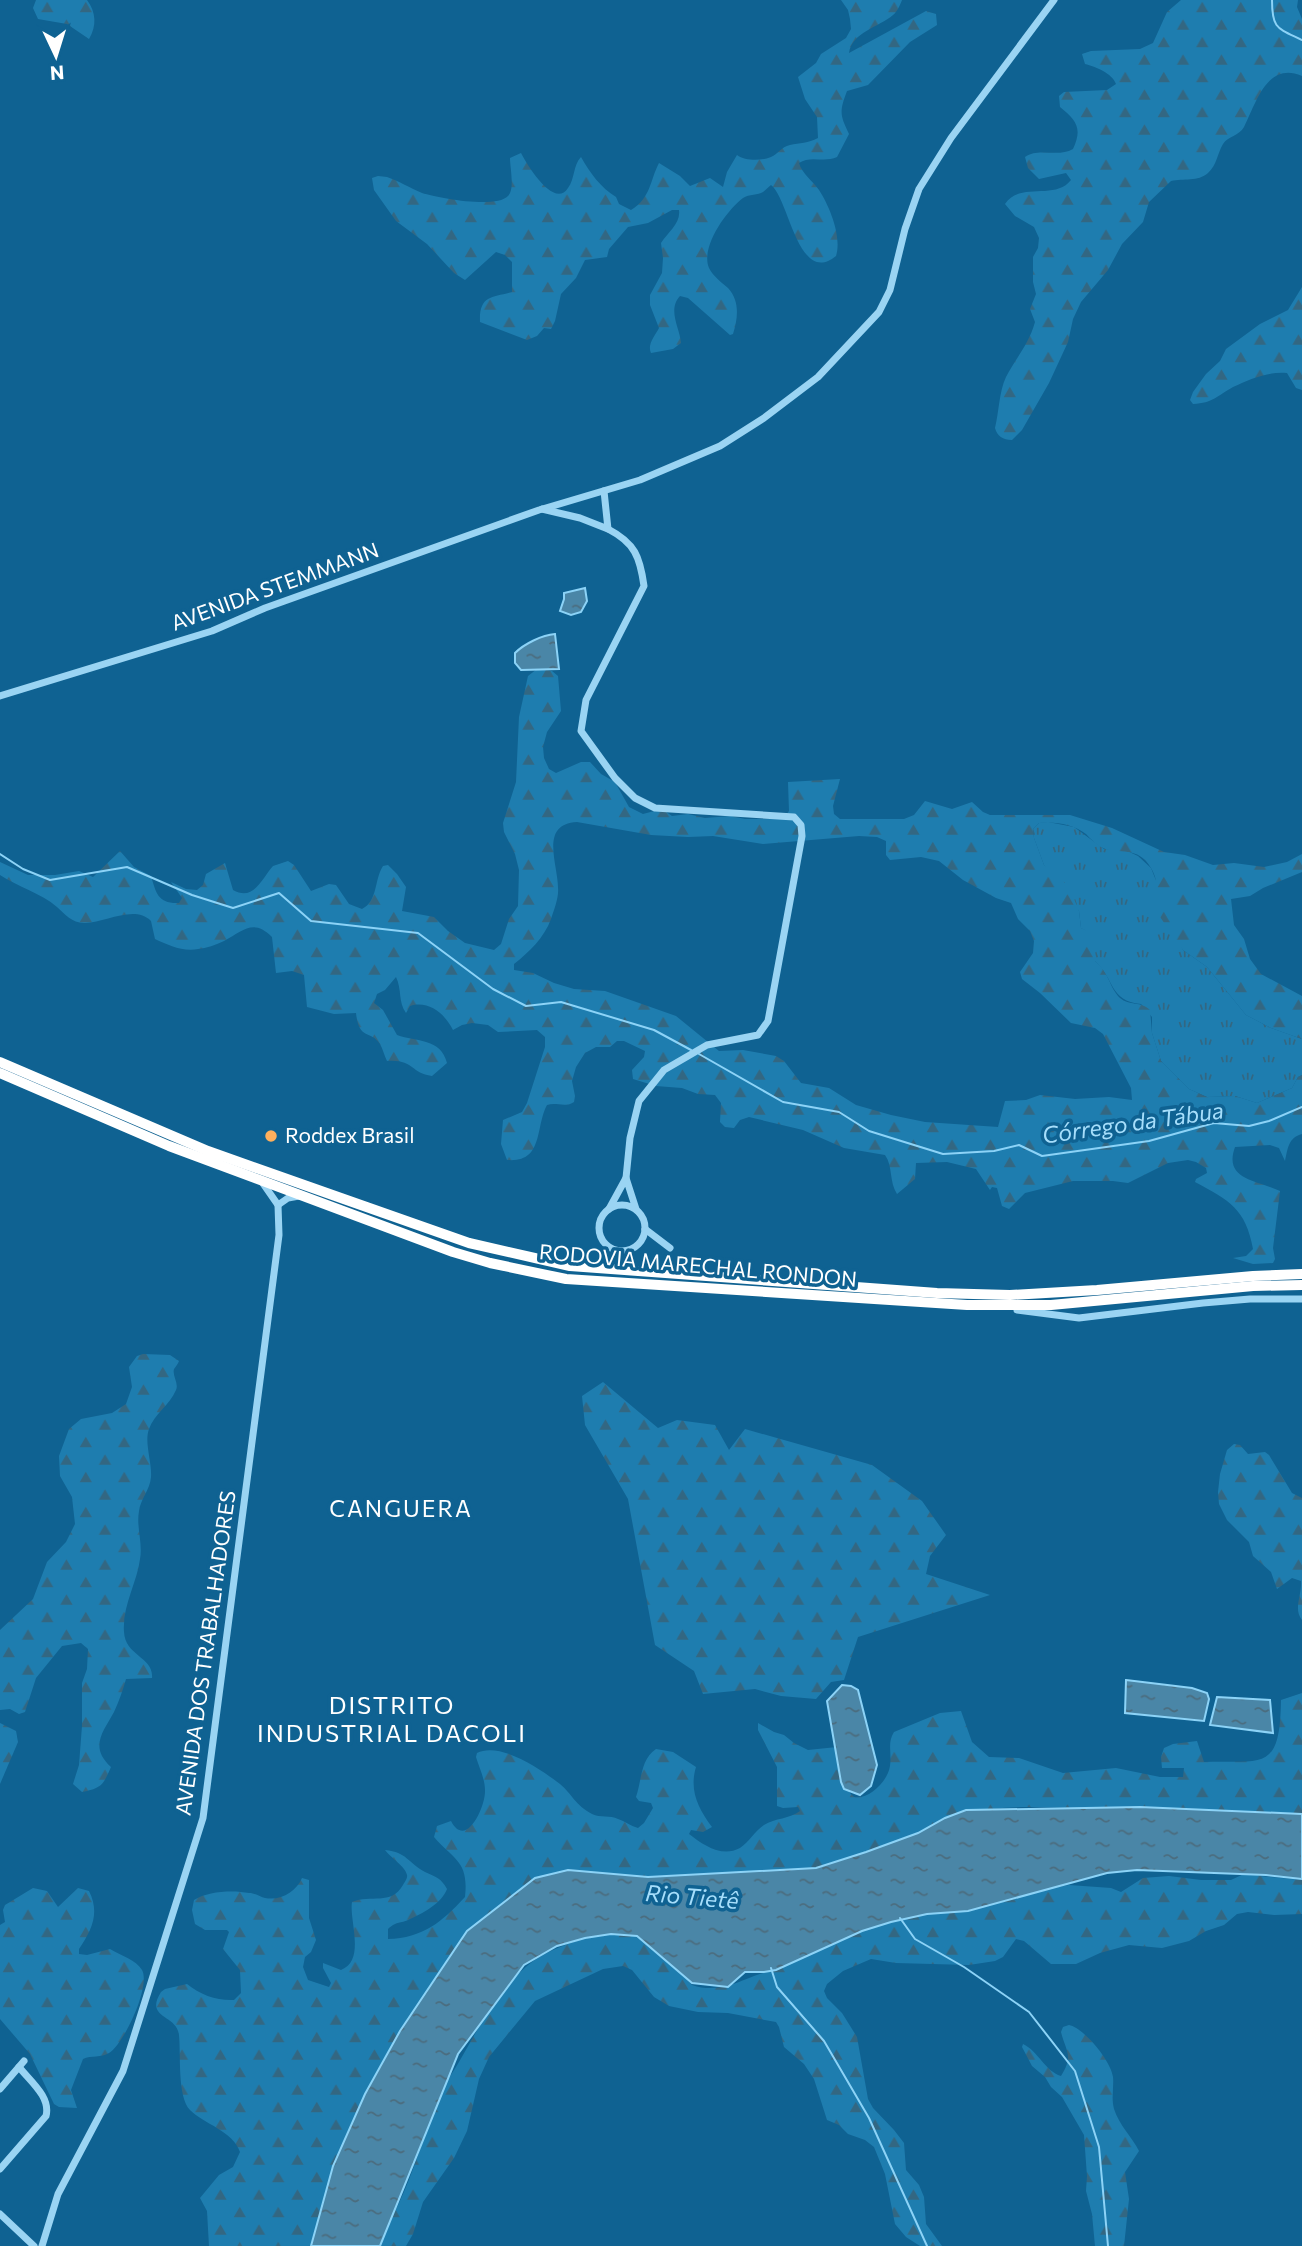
<svg xmlns="http://www.w3.org/2000/svg" width="1302" height="2246" viewBox="0 0 1302 2246" font-family="Commissioner,sans-serif">
<defs>
<pattern id="grass-tufts" width="24" height="20" patternUnits="userSpaceOnUse" patternTransform="scale(1.75)"><rect width="24" height="20" fill="#1e7daf"/><path d="M3 7l-1-3M5 7V3M7 7l1-3M15 17l-1-3M17 17v-4M19 17l1-3" fill="none" stroke="#336782"/></pattern>
<pattern id="forest-firs" width="22" height="20" patternUnits="userSpaceOnUse" patternTransform="scale(1.75)"><rect width="22" height="20" fill="#1e7daf"/><path d="M5 1l3.5 6h-7zM16 11l3.5 6h-7z" fill="#336782"/></pattern>
<pattern id="water-ripples" width="26" height="14" patternUnits="userSpaceOnUse" patternTransform="scale(1.75)"><rect width="26" height="14" fill="#4a86a7"/><path d="M2 4q2-2 4 0t4 0M15 11q2-2 4 0t4 0" fill="none" stroke="#4b6c7e"/></pattern>
</defs>
<rect width="100%" height="100%" fill="#0f6292"/>
<path fill="url(#grass-tufts)" d="M 1048,822 L 1074,827 L 1104,849 L 1125,850 L 1138,856 L 1151,868 L 1157,883 L 1156,892 L 1183,950 L 1207,967 L 1246,1015 L 1271,1028 L 1302,1039 L 1302,1075 L 1298,1077 L 1292,1088 L 1257,1103 L 1235,1096 L 1207,1097 L 1189,1089 L 1161,1061 L 1152,1033 L 1152,1017 L 1141,1004 C 1109,1001 1115,979 1095,961 C 1092,944 1100,938 1081,928 L 1079,911 L 1044,865 L 1034,838 L 1033,829 L 1039,823 Z"/>
<g fill="url(#forest-firs)" fill-rule="evenodd">
<path d="M 36,0 L 87,0 C 96,12 97,26 89,39 L 67,24 L 38,19 L 33,8 Z"/>
<path d="M 841,0 L 902,0 C 900,5 897,12 893,15 C 879,27 852,32 849,53 L 926,11 L 936,14 L 937,25 L 910,42 L 868,85 L 847,91 C 839,112 840,115 849,134 L 837,157 C 824,163 810,155 799,163 C 802,174 813,181 819,190 C 830,207 842,237 836,256 C 798,287 789,198 771,185 C 768,187 766,190 763,192 C 758,195 749,194 743,198 C 727,210 700,247 709,268 C 713,276 721,282 728,288 C 740,301 738,318 733,334 L 730,335 L 688,298 L 680,296 C 667,310 680,328 681,343 L 673,349 L 651,353 C 647,344 655,336 659,328 L 650,305 L 650,295 L 662,273 L 663,258 L 661,243 C 668,232 681,223 679,210 L 672,210 L 648,223 L 628,227 L 609,249 L 607,257 L 585,260 L 576,278 L 561,294 L 555,321 L 551,329 L 544,328 L 537,336 L 527,340 L 480,322 C 479,295 492,298 512,292 L 512,262 L 505,255 L 496,252 L 465,280 L 454,273 L 427,244 L 396,221 L 374,190 L 372,178 L 378,176 L 387,177 C 399,181 410,188 422,193 C 438,198 496,209 508,196 C 515,190 510,167 510,158 L 521,153 C 526,163 554,210 568,188 C 575,179 573,165 581,157 C 590,173 601,188 616,197 L 619,204 L 631,210 C 651,198 650,180 659,163 L 680,176 L 690,186 L 710,178 L 723,187 L 727,172 L 737,155 C 745,161 761,161 771,157 C 778,154 781,147 790,145 C 800,143 808,143 818,138 L 817,117 L 805,99 L 798,77 L 816,63 L 821,54 L 846,38 L 851,29 L 850,19 L 848,10 Z"/>
<path d="M 1181,0 L 1298,0 L 1297,7 L 1302,19 L 1302,76 C 1267,61 1256,103 1244,127 C 1239,136 1228,136 1223,144 C 1217,154 1217,165 1208,173 C 1198,182 1183,178 1171,181 L 1149,202 L 1143,222 L 1122,244 L 1108,270 L 1081,302 L 1073,319 L 1068,342 L 1049,383 L 1022,430 L 1012,440 C 1003,440 997,436 995,428 C 999,412 999,392 1006,377 C 1016,358 1029,344 1035,322 L 1030,309 L 1036,294 L 1033,282 L 1033,257 L 1038,248 L 1039,238 L 1034,227 L 1015,216 L 1005,204 C 1020,181 1055,201 1071,180 L 1066,173 L 1039,179 L 1028,168 L 1025,157 C 1039,147 1058,158 1073,149 C 1083,128 1076,120 1060,107 L 1059,96 L 1064,92 L 1107,90 L 1116,84 C 1112,73 1096,67 1085,64 L 1082,54 L 1091,51 L 1140,49 L 1153,43 L 1167,12 Z"/>
<path d="M 1302,287 L 1302,390 L 1296,388 L 1287,373 C 1269,371 1250,379 1233,387 C 1217,396 1213,403 1193,404 L 1190,400 L 1193,392 L 1206,374 L 1220,361 L 1226,349 L 1260,324 L 1288,310 Z"/>
<path d="M 537,669 L 552,671 L 558,676 L 561,711 L 547,732 L 543,747 L 544,758 L 549,769 L 556,773 L 581,762 L 590,762 L 601,774 L 615,782 L 629,807 L 643,814 L 662,809 L 672,816 L 688,814 L 705,818 L 731,816 L 745,819 L 783,819 L 789,811 L 788,782 L 840,779 L 833,806 L 834,814 L 840,819 L 904,819 L 914,815 L 925,801 L 952,809 L 972,802 L 983,812 L 990,815 L 1070,815 L 1112,828 L 1164,852 L 1185,855 L 1213,865 L 1234,863 L 1264,867 L 1287,862 L 1302,854 L 1302,872 L 1263,888 L 1250,896 L 1231,899 L 1234,925 L 1244,939 L 1250,959 L 1261,974 L 1302,996 L 1302,1039 L 1271,1028 L 1246,1015 L 1207,967 L 1183,950 L 1151,904 C 1151,890 1162,887 1151,868 C 1138,845 1119,855 1103,848 C 1096,845 1091,839 1086,834 C 1073,824 1054,821 1039,823 L 1033,829 L 1034,838 L 1044,865 L 1065,883 L 1072,894 L 1079,911 L 1081,928 L 1090,932 L 1096,940 L 1095,961 C 1110,974 1109,987 1120,998 C 1129,1006 1141,1001 1150,1010 L 1152,1033 L 1161,1061 L 1189,1089 L 1207,1097 L 1235,1096 L 1257,1103 L 1292,1088 L 1298,1077 L 1302,1075 L 1302,1134 C 1288,1138 1288,1148 1285,1161 L 1279,1148 L 1270,1145 L 1235,1147 C 1223,1180 1257,1180 1280,1191 L 1273,1248 L 1275,1259 L 1273,1263 L 1253,1264 L 1233,1258 L 1246,1256 L 1253,1249 C 1246,1209 1229,1200 1195,1182 L 1196,1179 L 1207,1173 L 1206,1168 L 1196,1162 L 1188,1160 L 1168,1163 L 1128,1183 L 1113,1181 L 1073,1181 L 1025,1193 L 1009,1209 L 1002,1206 L 997,1188 L 992,1187 L 990,1190 L 976,1169 L 947,1162 L 916,1163 L 915,1179 L 897,1194 C 889,1182 893,1166 885,1155 L 844,1148 L 803,1130 L 749,1117 L 740,1120 L 734,1128 L 725,1127 L 720,1122 L 721,1103 L 715,1095 L 698,1094 L 682,1088 L 656,1086 L 633,1079 L 632,1070 L 644,1057 L 645,1051 L 624,1041 L 617,1041 L 610,1047 L 596,1047 L 585,1053 L 576,1067 L 572,1081 L 575,1096 L 574,1102 C 566,1108 556,1102 547,1105 C 535,1127 544,1163 507,1160 L 501,1144 L 503,1120 L 522,1112 L 527,1103 L 545,1047 L 545,1037 L 537,1030 L 498,1032 L 488,1025 L 472,1023 L 462,1025 L 453,1030 C 445,1014 429,1000 410,1006 L 406,1013 C 398,1002 402,989 396,977 L 385,990 L 377,994 L 374,1003 L 383,1010 L 397,1035 C 416,1042 441,1038 447,1063 L 432,1076 C 410,1073 414,1059 387,1061 C 384,1055 383,1049 380,1044 C 370,1029 359,1041 356,1013 L 334,1014 L 307,1007 L 304,975 L 292,971 L 276,973 L 272,937 C 253,918 243,931 224,941 C 216,945 206,948 198,949 C 183,952 168,945 155,939 L 151,921 C 134,904 103,924 84,923 C 72,923 65,914 57,907 C 41,893 18,887 0,875 L 0,862 L 28,875 L 55,875 L 79,871 L 93,877 L 120,851 L 134,867 L 151,876 C 156,893 158,904 179,903 L 182,898 L 171,882 L 186,889 L 197,890 L 203,885 L 206,874 L 225,863 L 233,890 C 254,902 262,878 273,866 L 288,861 L 294,865 L 311,891 L 329,884 L 336,885 L 349,904 L 362,909 C 378,901 374,880 383,866 L 388,865 L 397,874 L 406,887 L 402,911 L 434,917 L 448,931 L 465,943 L 494,950 L 501,944 L 509,919 L 518,906 L 519,870 L 515,854 L 504,832 L 503,823 L 516,782 L 519,717 L 528,676 ZM 577,822 L 651,835 L 688,837 L 713,836 L 763,844 L 859,836 L 877,837 L 886,841 L 886,855 L 890,860 L 921,857 L 939,861 L 963,880 L 996,898 L 1011,903 L 1018,919 L 1030,931 L 1034,941 L 1033,953 L 1020,972 L 1022,979 L 1040,993 L 1071,1023 L 1095,1028 L 1103,1034 L 1131,1088 L 1132,1100 L 1109,1097 L 1075,1099 L 1040,1095 L 1026,1100 L 1005,1101 L 998,1127 L 925,1122 L 891,1115 L 856,1105 L 829,1088 L 801,1083 L 784,1061 L 776,1056 L 743,1050 L 719,1051 L 676,1016 L 605,991 L 574,989 L 554,983 L 533,973 L 514,970 L 514,964 C 529,952 544,938 551,919 C 554,910 559,897 558,888 C 558,864 539,824 577,822 Z"/>
<path d="M 143,1354 L 170,1355 L 179,1361 C 178,1364 176,1366 174,1369 C 172,1376 179,1383 176,1390 C 170,1405 154,1414 149,1429 C 144,1442 152,1462 151,1477 C 150,1490 140,1500 139,1511 C 136,1527 143,1543 140,1559 C 137,1583 122,1606 124,1632 C 125,1656 154,1657 152,1678 L 126,1679 C 123,1690 119,1701 114,1712 C 103,1732 89,1747 111,1767 C 103,1785 102,1788 82,1792 L 73,1784 L 79,1765 L 82,1726 L 82,1683 L 87,1669 L 88,1649 L 81,1643 L 62,1646 L 36,1678 L 25,1712 L 19,1714 L 10,1709 L 0,1710 L 0,1630 L 33,1599 L 47,1562 L 66,1542 L 75,1524 L 72,1497 L 60,1476 L 59,1456 L 69,1429 L 81,1419 L 112,1413 L 126,1404 L 132,1387 L 129,1367 L 137,1356 Z"/>
<path d="M 603,1382 L 658,1428 L 677,1420 L 715,1425 L 729,1450 L 745,1429 L 872,1465 L 922,1501 L 946,1535 L 930,1556 L 926,1574 L 990,1595 L 858,1637 L 844,1680 L 831,1682 L 816,1699 L 781,1696 L 755,1689 L 703,1694 L 694,1671 L 655,1645 L 628,1499 L 585,1425 L 582,1396 Z"/>
<path d="M 1234,1444 L 1240,1445 L 1248,1454 L 1265,1452 L 1269,1455 L 1292,1493 L 1302,1498 L 1302,1620 C 1293,1608 1302,1596 1301,1581 L 1292,1578 L 1277,1589 L 1271,1572 L 1253,1556 L 1249,1542 L 1227,1520 L 1219,1504 L 1218,1492 L 1220,1474 L 1227,1450 Z"/>
<path d="M 1302,1693 L 1302,1819 C 1229,1814 1156,1809 1084,1808 C 1044,1808 1006,1804 967,1813 L 834,1872 L 676,1885 L 588,1875 L 315,2246 L 209,2246 L 207,2211 L 200,2198 L 219,2175 L 233,2167 L 240,2152 C 233,2131 204,2124 190,2110 C 177,2097 181,2053 179,2035 C 177,2014 144,2019 161,1992 L 165,1989 L 187,1984 C 200,1995 218,2001 234,2000 L 241,1993 L 240,1970 L 223,1949 L 229,1932 L 227,1930 L 205,1930 L 195,1924 L 192,1910 L 194,1900 C 208,1891 233,1890 249,1893 C 255,1893 260,1897 265,1898 C 281,1901 296,1892 302,1878 L 309,1880 L 309,1918 L 316,1940 L 311,1952 L 305,1957 L 303,1967 L 308,1980 L 329,1987 L 331,1983 L 323,1968 L 323,1963 L 341,1970 C 366,1961 349,1920 352,1902 C 371,1894 391,1906 403,1885 C 404,1883 408,1878 407,1875 C 406,1867 390,1857 385,1850 C 407,1852 408,1863 425,1872 C 436,1877 441,1878 447,1889 C 442,1903 422,1914 408,1920 C 398,1924 397,1921 388,1929 L 388,1939 C 423,1938 442,1922 465,1897 C 469,1861 454,1860 434,1837 L 437,1826 L 451,1821 C 466,1850 486,1806 485,1790 C 485,1779 479,1767 476,1757 L 477,1753 C 500,1741 542,1770 560,1784 C 572,1794 575,1805 592,1814 C 600,1818 610,1815 618,1819 C 625,1821 630,1826 638,1828 L 644,1823 L 653,1808 L 651,1803 L 639,1801 L 636,1797 C 642,1780 640,1760 656,1749 L 673,1752 L 696,1767 C 689,1790 698,1808 712,1827 L 703,1832 L 691,1830 L 689,1834 C 703,1845 722,1858 740,1848 C 749,1842 755,1831 764,1825 C 775,1818 790,1819 800,1811 L 798,1807 L 783,1808 L 777,1806 L 777,1767 L 758,1730 L 758,1723 L 774,1732 L 784,1735 L 794,1743 L 808,1750 L 837,1747 L 850,1793 L 854,1797 C 869,1800 888,1781 890,1766 C 892,1753 887,1743 894,1732 L 940,1713 L 961,1711 L 972,1742 L 989,1757 L 1019,1758 L 1063,1773 L 1116,1768 L 1160,1777 L 1183,1777 L 1184,1768 L 1162,1768 L 1161,1757 L 1164,1748 L 1173,1744 L 1197,1741 L 1204,1762 C 1263,1760 1280,1773 1281,1700 Z"/>
<path d="M 0,1723 L 16,1731 L 18,1742 L 0,1784 Z"/>
<path d="M 1248,1872 L 1260,1876 L 1302,1880 L 1302,1914 L 1274,1915 L 1248,1912 L 1237,1914 L 1224,1925 L 1206,1931 L 1189,1941 L 1162,1948 L 1129,1945 L 1100,1953 L 1076,1964 L 1051,1964 L 1024,1941 L 1016,1939 L 1003,1957 L 995,1961 L 969,1965 L 896,1963 L 871,1959 L 843,1971 L 827,1984 L 824,1991 L 827,1998 L 842,2013 L 857,2037 L 868,2099 L 873,2108 L 894,2130 L 904,2143 L 906,2170 L 919,2185 L 924,2197 L 926,2224 L 942,2246 L 920,2246 L 906,2237 L 895,2224 L 885,2174 L 874,2147 L 865,2140 L 848,2134 L 839,2125 L 827,2120 L 814,2079 L 804,2064 L 784,2047 L 779,2027 L 776,2022 L 728,2013 L 698,2012 L 669,2006 L 654,1997 L 632,1970 L 623,1966 L 603,1969 L 535,2001 L 489,2057 L 479,2079 L 467,2131 L 454,2158 L 423,2202 L 413,2234 L 406,2246 L 375,2246 C 406,2201 419,2149 438,2099 C 443,2086 452,2074 459,2062 C 478,2029 497,1991 527,1966 C 541,1954 557,1948 574,1942 C 582,1939 591,1935 599,1933 C 638,1924 670,1959 692,1985 C 715,1993 734,1984 754,1976 C 768,1971 779,1969 791,1960 L 883,1920 L 1069,1885 L 1111,1888 L 1121,1892 L 1143,1878 L 1169,1876 L 1201,1880 L 1231,1880 Z"/>
<path d="M 33,1888 L 47,1891 L 58,1907 L 78,1888 L 89,1891 C 100,1913 92,1930 79,1949 L 79,1954 L 87,1955 L 110,1949 C 120,1955 136,1960 142,1970 C 151,1986 124,2044 109,2053 C 101,2058 91,2055 83,2059 L 71,2090 L 77,2108 L 59,2107 L 54,2104 L 30,2054 L 0,2019 L 0,1925 L 5,1922 L 3,1910 L 5,1905 Z"/>
<path d="M 1069,2025 C 1084,2028 1111,2061 1113,2077 C 1114,2088 1111,2098 1114,2109 C 1119,2125 1132,2137 1139,2151 L 1125,2172 L 1129,2199 L 1124,2246 L 1095,2246 L 1092,2214 L 1086,2191 L 1087,2176 L 1084,2135 L 1062,2097 L 1051,2087 L 1045,2077 L 1032,2066 L 1022,2047 L 1023,2044 C 1038,2051 1045,2071 1061,2076 C 1074,2055 1066,2052 1061,2032 L 1063,2027 Z"/>
</g>
<g fill="url(#water-ripples)" stroke="#8cd3f7" stroke-width="2">
<path d="M 585,588 L 587,601 L 581,612 L 571,615 L 560,611 L 564,599 L 564,593 Z"/>
<path d="M 555,634 L 559,669 L 521,670 L 515,663 L 515,653 C 524,644 542,635 555,634 Z"/>
<path d="M 1126,1680 L 1192,1688 L 1207,1693 L 1209,1699 L 1204,1721 L 1125,1713 Z"/>
<path d="M 842,1685 L 851,1686 L 858,1690 L 877,1765 L 871,1786 L 860,1795 L 844,1789 L 841,1782 L 827,1701 Z"/>
<path d="M 1217,1697 L 1270,1700 L 1273,1733 L 1210,1725 Z"/>
<path d="M 1140,1807 L 1302,1814 L 1302,1879 L 1266,1875 L 1137,1870 L 1107,1873 L 968,1911 L 927,1914 L 891,1922 L 862,1931 L 776,1970 L 764,1972 L 745,1972 L 728,1987 L 692,1983 L 637,1936 L 611,1934 L 585,1938 L 557,1946 L 524,1965 L 458,2054 L 380,2246 L 311,2246 L 333,2166 L 365,2094 L 400,2031 L 467,1931 L 535,1878 L 568,1870 L 648,1877 L 816,1868 L 866,1852 L 918,1833 L 945,1818 L 966,1810 Z"/>
</g>
<g fill="none" stroke-linecap="round" stroke-linejoin="round">
<g stroke="#8cd3f7" stroke-width="2">
<path d="M 1272,0 C 1272,29 1277,28 1302,40"/>
<path d="M 0,854 L 23,869 L 50,880 L 127,867 L 192,895 L 233,908 L 279,893 L 311,921 L 418,933 L 493,989 L 526,1006 L 561,1002 L 654,1030 L 691,1050"/>
<path d="M 699,1054 L 783,1102 L 839,1112 L 869,1131 L 943,1154 L 994,1151 L 1019,1145 L 1042,1156 L 1149,1141 L 1214,1123 L 1249,1126 L 1269,1121 L 1302,1107"/>
<path d="M 900,1918 L 915,1939 L 964,1967 L 1029,2012 L 1075,2071 L 1099,2147 L 1108,2246"/>
<path d="M 771,1968 L 777,1987 L 824,2041 L 869,2118 L 927,2246"/>
</g>
<g stroke="#9ad4f3" stroke-width="7">
<path d="M 542,509 L 580,518 L 608,529 L 604,491"/>
<path d="M 608,529 C 635,543 640,557 644,586 L 586,700 L 581,731 L 615,778 L 635,798 L 655,808 L 794,817 L 801,825 L 802,836 L 768,1021 L 758,1035 L 707,1045 L 664,1070 L 639,1101 L 630,1138 L 626,1178"/>
<path d="M 0,696 L 212,631 L 265,608 L 539,510 L 640,480 L 720,446 L 764,418 L 818,377 L 879,312 L 890,290 L 905,229 L 919,189 L 951,138 L 1054,0"/>
<path d="M 278,1205 L 288,1198 L 299,1196"/>
<circle cx="622" cy="1228" r="23"/>
<path d="M 609,1209 L 626,1178 L 636,1209"/>
<path d="M 645,1229 L 670,1248"/>
<path d="M 1017,1310 L 1079,1318 L 1203,1303 L 1250,1299 L 1302,1299"/>
<path d="M 0,2089 L 24,2061"/>
<path d="M 0,2169 L 46,2116 C 51,2097 30,2081 19,2067"/>
<path d="M 0,2214 L 34,2246"/>
<path d="M 42,2246 L 58,2194 L 123,2071 L 203,1818 L 279,1235 L 278,1205 L 262,1182"/>
</g>
<g stroke="#fff" stroke-width="10">
<path d="M 0,1062 L 208,1151 L 341,1198 L 469,1243 L 570,1266 L 937,1293 L 1010,1295 L 1097,1290 L 1253,1276 L 1302,1274"/>
<path d="M 0,1073 L 169,1146 L 453,1252 L 490,1263 L 566,1279 L 967,1305 L 1051,1305 L 1253,1286 L 1302,1285"/>
</g>
</g>
<circle fill="#ffb05d" stroke="#0f6292" stroke-width="2.5" cx="271" cy="1136" r="7"/>
<g text-anchor="middle" stroke-width="7" stroke-linejoin="round" paint-order="stroke">
<g font-size="21" fill="#fff" stroke="#0f6292">
<text transform="translate(275 587) rotate(-20)" y="7">AVENIDA STEMMANN</text>
<text transform="translate(698 1266) rotate(5)" y="7">RODOVIA MARECHAL RONDON</text>
<text transform="translate(206 1653) rotate(-82)" y="7">AVENIDA DOS TRABALHADORES</text>
</g>
<g font-size="21" fill="#fff" stroke="#0f6292" text-anchor="start">
<text x="285" y="1143">Roddex Brasil</text>
</g>
<g font-size="23" font-style="italic" fill="#a6defb" stroke="#0f6292">
<text transform="translate(1133 1123) rotate(-8)" y="8">Córrego da Tábua</text>
<text transform="translate(692 1897) rotate(5)" y="8">Rio Tietê</text>
</g>
<g font-size="23" letter-spacing="2" fill="#fff" stroke="#0f6292">
<text x="401" y="1517">CANGUERA</text>
</g>
<g font-size="24" letter-spacing="2" fill="#fff" stroke="#0f6292">
<text x="392" y="1714">DISTRITO<tspan x="392" dy="28">INDUSTRIAL DACOLI</tspan></text>
</g>
</g>
<g transform="translate(56 56) rotate(176)" stroke="#0f6292" stroke-width="5" paint-order="stroke">
<path d="M0-5L12 26L0 18L-12 26Z" fill="#ffffff"/>
<text y="-10" font-size="19" font-weight="bold" text-anchor="middle" fill="#ffffff">N</text>
</g>
</svg>
